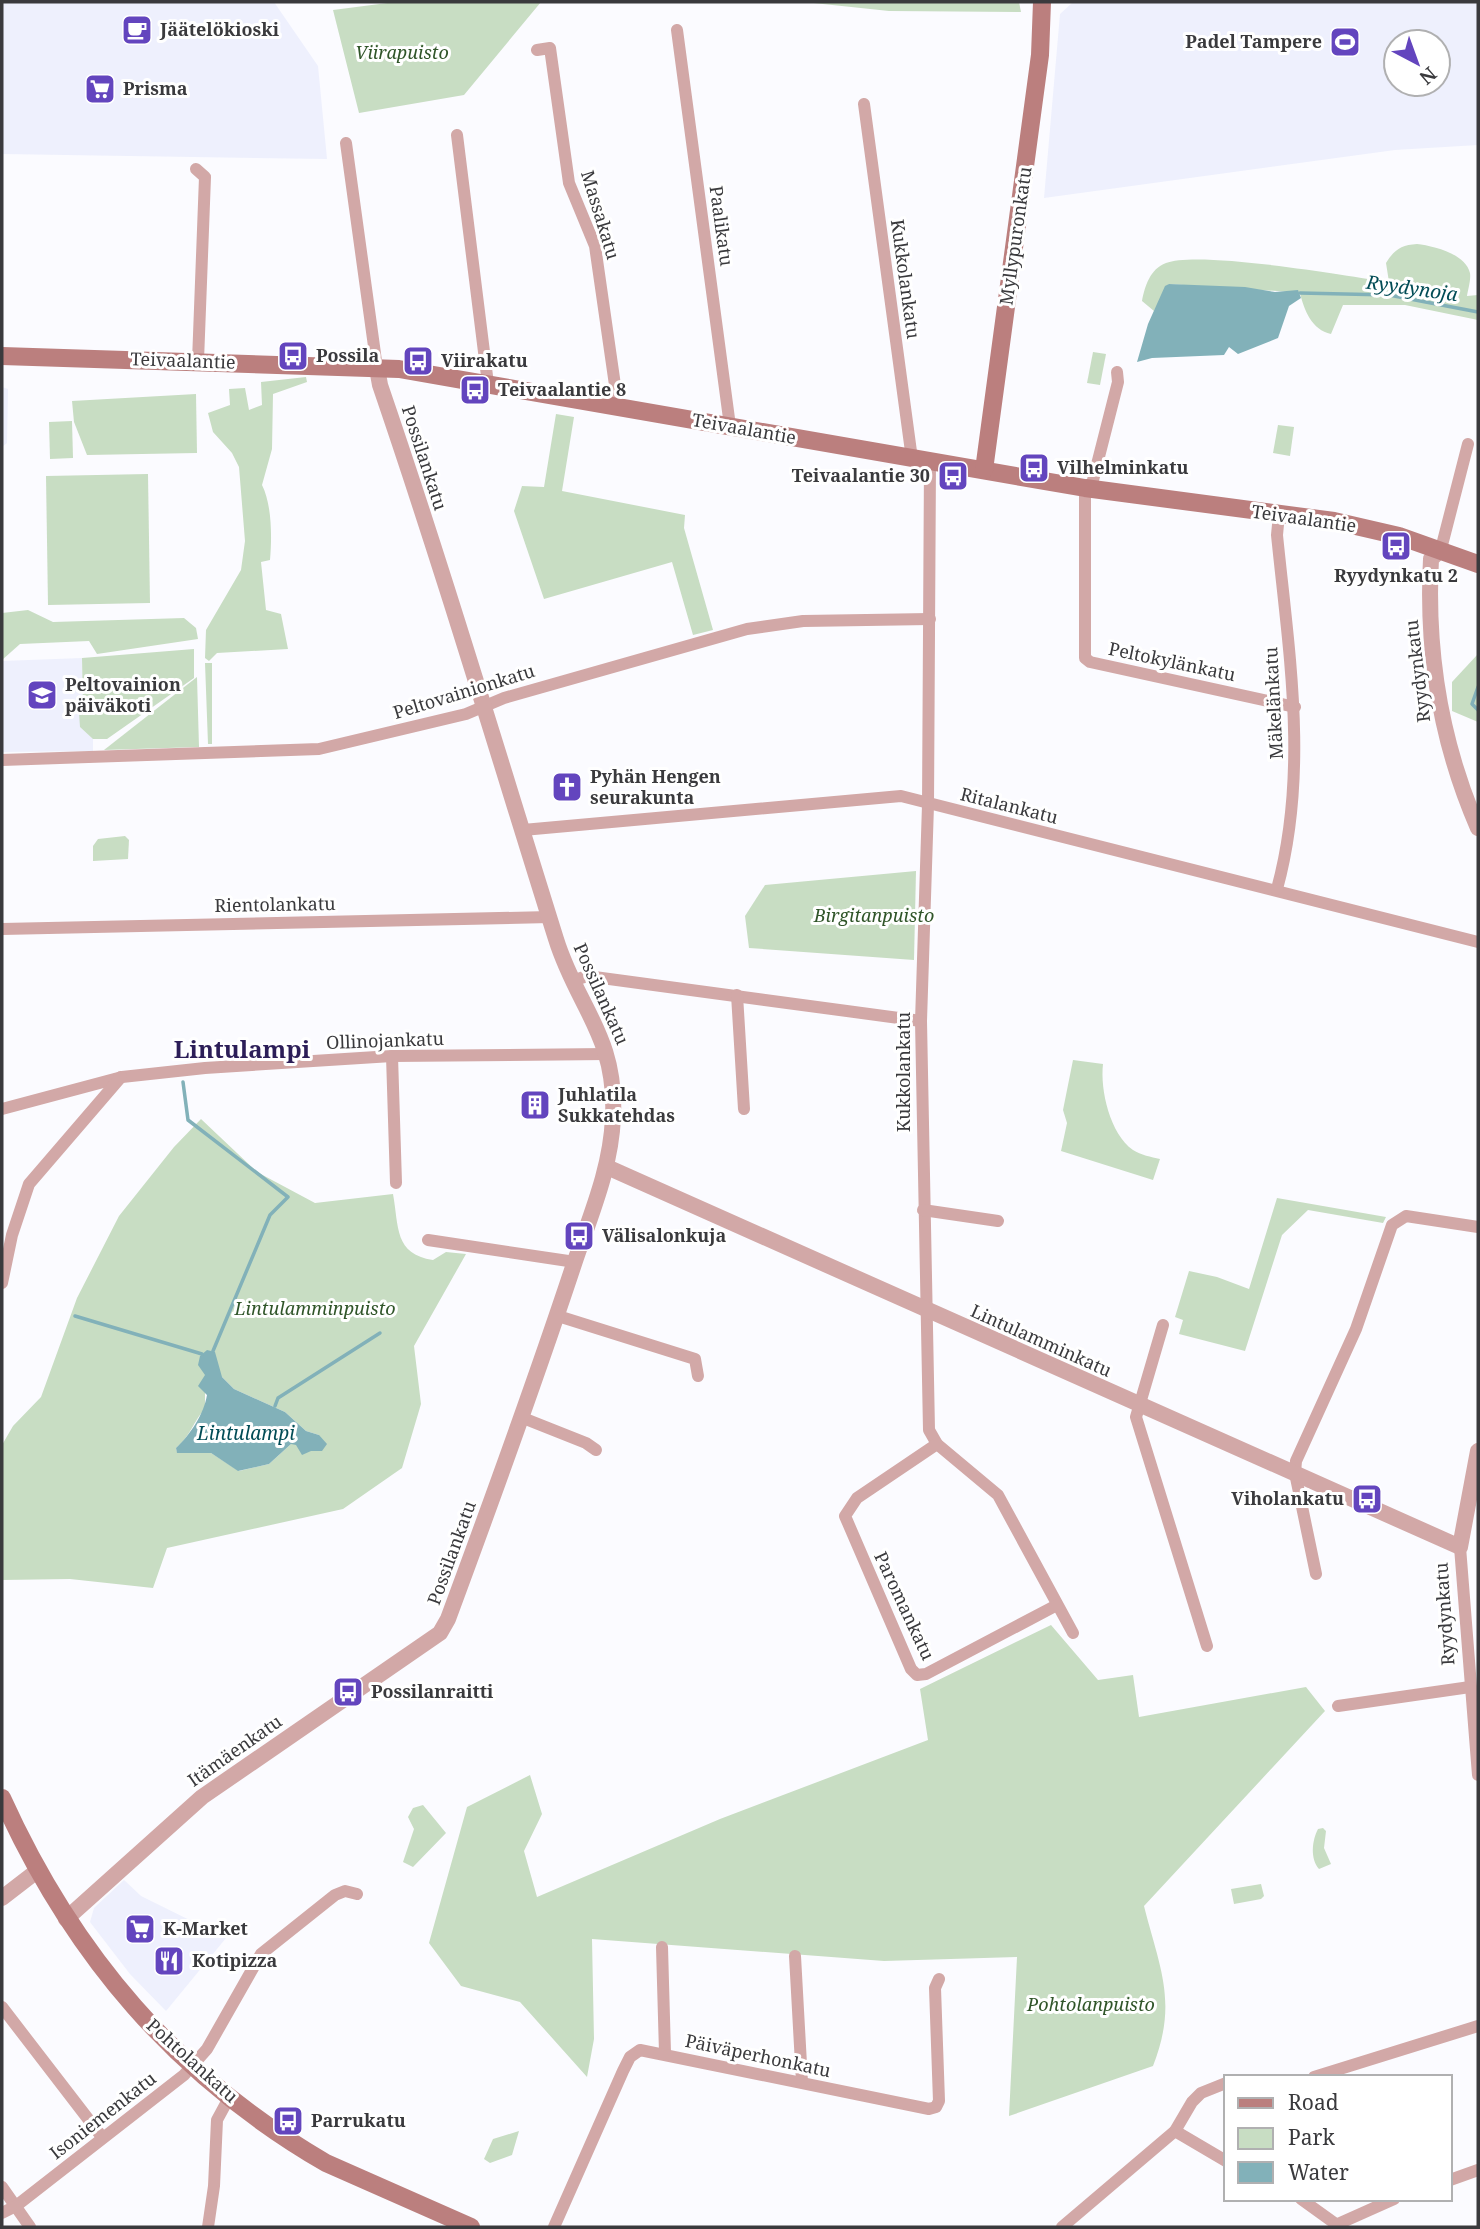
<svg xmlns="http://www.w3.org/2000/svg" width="1480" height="2229" viewBox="0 0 1480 2229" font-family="'Noto Serif',serif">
<rect width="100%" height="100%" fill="#fbfbff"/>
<g fill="#eef0fd" fill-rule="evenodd">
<path d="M 2,2 L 274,2 L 318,66 L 327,159 L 2,154 Z"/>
<path d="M 1083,2 L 1478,2 L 1478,145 L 1395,150 L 1044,198 L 1060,14 L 1072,3 ZM 1396,42 L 1438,42 L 1438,84 L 1396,84 Z"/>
<path d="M 2,387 L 8,389 L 7,443 L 2,447 Z"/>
<path d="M 82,658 L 83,713 L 80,727 L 93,739 L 93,751 L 2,752 L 2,661 Z"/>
<path d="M 124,1880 L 141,1896 L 226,1938 L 166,2011 L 130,1974 L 90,1922 L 94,1908 Z"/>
</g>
<g fill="#c8ddc3" fill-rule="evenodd">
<path d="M 395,2 L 549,2 L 541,2 L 464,95 L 359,113 L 333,10 Z"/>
<path d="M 804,2 L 1019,2 L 1021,12 L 889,11 Z"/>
<path d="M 1417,244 C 1433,246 1465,253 1470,273 C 1471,280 1468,290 1467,296 L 1478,295 L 1478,320 L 1405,305 L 1343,305 L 1331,334 C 1312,330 1304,310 1300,293 L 1292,292 L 1169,284 L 1154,311 L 1142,301 C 1145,286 1150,269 1166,263 C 1199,250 1347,276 1389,282 L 1386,263 C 1394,250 1401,245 1417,244 Z"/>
<path d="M 1093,352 L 1106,354 L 1100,385 L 1087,383 Z"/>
<path d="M 306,377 L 307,382 L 273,394 L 272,449 L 262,485 C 272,505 272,537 270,560 L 261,562 L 266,610 L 281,614 L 288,649 L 217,653 L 209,661 L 205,658 L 206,630 L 241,570 L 245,541 L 239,467 L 232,453 L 213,432 L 208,413 L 230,405 L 229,389 L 245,388 L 249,410 L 262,405 L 261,382 Z"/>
<path d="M 196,394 L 197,453 L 87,455 L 74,422 L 72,401 Z"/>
<path d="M 556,414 L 574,417 L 562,491 L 685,515 L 684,528 L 713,630 L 693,635 L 672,562 L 544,599 L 514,511 L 522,486 L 544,487 Z"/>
<path d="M 72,421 L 73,458 L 50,459 L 49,422 Z"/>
<path d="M 1278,425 L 1294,427 L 1290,456 L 1273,453 Z"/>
<path d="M 148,474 L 150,603 L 48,605 L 46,476 Z"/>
<path d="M 28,610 L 53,622 L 184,618 L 196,628 L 198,639 L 97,654 L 89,641 L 20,644 L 2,660 L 2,613 Z"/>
<path d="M 194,649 L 194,678 L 107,739 L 93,739 L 80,727 L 79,713 L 83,712 L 82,658 Z"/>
<path d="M 1478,654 L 1478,722 L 1452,711 L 1452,682 Z"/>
<path d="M 205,663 L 212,663 L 212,744 L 208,744 Z"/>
<path d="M 197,677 L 199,747 L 104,750 Z"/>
<path d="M 125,836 L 129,840 L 128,859 L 93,861 L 93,846 L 98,839 Z"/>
<path d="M 916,871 L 914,960 L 749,948 L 745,916 L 765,885 Z"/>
<path d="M 1073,1060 L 1103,1064 C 1100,1090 1110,1134 1133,1150 C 1141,1155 1151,1157 1160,1159 L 1153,1180 L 1061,1151 L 1067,1123 L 1063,1110 Z"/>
<path d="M 201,1119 L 257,1172 L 315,1203 L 393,1194 C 399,1227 394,1254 433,1260 L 446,1252 L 466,1254 L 414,1346 L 421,1404 L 402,1468 L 343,1509 L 167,1548 L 153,1588 L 70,1579 L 2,1580 L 2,1445 L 13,1426 L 41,1397 L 77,1298 L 119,1216 L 174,1147 ZM 205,1375 L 222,1377 L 234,1389 L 285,1412 L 306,1431 L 319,1435 L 291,1444 L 269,1464 L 239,1471 L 211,1453 L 177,1452 L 176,1448 C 192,1434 192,1423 205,1409 Z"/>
<path d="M 1277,1198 L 1386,1217 L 1383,1223 L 1308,1210 L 1282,1235 L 1245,1351 L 1179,1334 L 1183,1320 L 1175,1317 L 1189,1271 L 1217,1277 L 1249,1289 Z"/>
<path d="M 1051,1625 L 1098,1680 L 1133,1675 L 1139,1717 L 1306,1687 L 1325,1711 L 1144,1906 C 1160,1969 1178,2002 1153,2066 L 1009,2116 L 1017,1957 L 884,1961 L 592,1939 L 594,2039 L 587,2077 L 520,2002 L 461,1986 L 429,1943 L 467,1807 L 530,1775 L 542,1814 L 524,1851 L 537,1897 L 720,1819 L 928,1740 L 920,1689 Z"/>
<path d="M 423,1805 L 446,1833 L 413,1867 L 403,1862 L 414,1829 L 408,1817 L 413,1808 Z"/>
<path d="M 1323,1828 L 1326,1831 L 1324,1848 L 1331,1864 L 1319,1869 C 1310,1859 1312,1840 1318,1829 Z"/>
<path d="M 1261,1884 L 1264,1896 L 1261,1899 L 1234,1904 L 1231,1889 Z"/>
<path d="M 519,2131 L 512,2155 L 490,2163 L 484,2159 L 493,2139 Z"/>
</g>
<g fill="#82b1b9">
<path d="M 1169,284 L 1245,287 L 1275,292 L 1298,290 L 1301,298 L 1289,306 L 1278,338 L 1238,354 L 1229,347 L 1224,355 L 1152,358 L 1137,362 L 1148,324 L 1165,286 Z"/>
<path d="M 207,1350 L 215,1352 L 222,1377 L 234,1389 L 285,1412 L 306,1431 L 319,1435 L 327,1444 L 322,1451 L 311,1451 L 302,1455 L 296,1445 L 291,1444 L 269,1464 L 238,1471 L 211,1453 L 177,1453 L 176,1448 C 190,1435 204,1414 207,1395 L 198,1386 L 205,1375 L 198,1365 L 200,1356 Z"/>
</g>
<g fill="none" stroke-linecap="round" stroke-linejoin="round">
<g stroke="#82b1b9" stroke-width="3.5">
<path d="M 1300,293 L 1389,295 L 1478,312"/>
<path d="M 1478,687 L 1472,704 L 1478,710"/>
<path d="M 183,1082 L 188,1120 L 288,1197 L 270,1215 L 213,1351"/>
<path d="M 75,1316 L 202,1354"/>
<path d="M 275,1406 L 278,1398 L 380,1333"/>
</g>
<g stroke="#d2a8a7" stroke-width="12">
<path d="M 677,30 L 730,426"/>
<path d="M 537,50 L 550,48 L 569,183 L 595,246 L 618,406"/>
<path d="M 864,104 L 912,459"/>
<path d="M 457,135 L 488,384"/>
<path d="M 346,143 L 377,368"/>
<path d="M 196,169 L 205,177 L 198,361"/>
<path d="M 930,462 L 928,805 L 921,1021 L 929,1430 L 937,1444 L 998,1495 L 1073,1633"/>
<path d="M 1085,488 L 1085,658 L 1090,662 L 1295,707"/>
<path d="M 1091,488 L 1118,382 L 1117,372"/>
<path d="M 1441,549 L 1468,444"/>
<path d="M 2,760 L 319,749 L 466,714 L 504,698 L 747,629 L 803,621 L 930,619"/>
<path d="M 523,830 L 901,796 L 1478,942"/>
<path d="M 1277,889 C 1309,772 1289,654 1277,535 L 1279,514"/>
<path d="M 2,929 L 550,917"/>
<path d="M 575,980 L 587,976 L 921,1021"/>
<path d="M 737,995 L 744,1109"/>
<path d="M 392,1056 L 396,1183"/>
<path d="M 2,1109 L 122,1077 L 205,1068 L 392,1056 L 607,1054"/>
<path d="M 923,1210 L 998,1221"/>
<path d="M 428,1240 L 575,1262"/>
<path d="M 2,1283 L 12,1235 L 29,1184 L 121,1077"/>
<path d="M 558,1316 L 695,1359 L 698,1376"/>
<path d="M 1163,1325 L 1136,1417 L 1207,1646"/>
<path d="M 523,1418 L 586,1443 L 596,1450"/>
<path d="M 937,1444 L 857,1498 L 845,1516 L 911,1669 L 917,1675 L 926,1674 L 1057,1605"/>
<path d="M 1460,1547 L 1478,1775"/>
<path d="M 1316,1574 L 1295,1473 L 1296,1461 L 1356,1329 L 1392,1225 L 1406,1216 L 1478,1227"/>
<path d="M 1338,1706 L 1470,1687"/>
<path d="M 662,1947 L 665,2053"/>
<path d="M 795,1956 L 802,2082"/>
<path d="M 2,2007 L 102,2137"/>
<path d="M 1314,2077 L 1478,2026"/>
<path d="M 1175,2131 L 1226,2161"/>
<path d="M 1450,2180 L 1478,2170"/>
<path d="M 2,2187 L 30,2227"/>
<path d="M 1301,2199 L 1340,2227"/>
<path d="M 2,2213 L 16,2206 L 184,2075 L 207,2049 L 261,1954 L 335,1895 L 345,1891 L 357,1894"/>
<path d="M 1338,2224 L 1394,2199"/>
<path d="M 208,2227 L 214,2186 L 217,2120 L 230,2096"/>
<path d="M 554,2227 L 623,2071 L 630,2057 L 640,2050 L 929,2109 L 936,2107 L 939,2101 L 935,1988 L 939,1979"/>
<path d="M 1062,2227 L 1175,2131 L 1192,2102 L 1201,2093 L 1226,2083"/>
</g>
<g stroke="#d2a8a7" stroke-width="16">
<path d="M 1441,549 L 1431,559 C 1426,652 1441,743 1478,828"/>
<path d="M 607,1167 L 1460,1547 L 1478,1451"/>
<path d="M 2,1898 L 37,1871"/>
<path d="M 66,1919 L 202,1797 L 440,1633 L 448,1619 C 492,1500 535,1382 575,1261 C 591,1214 611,1168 613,1117 C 617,1036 577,1007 556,939 C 498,754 443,569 380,385 L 377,368"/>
</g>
<g stroke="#bb7f7e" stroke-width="18">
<path d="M 2,356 L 399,369 L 1085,488 L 1334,521 L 1399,536 L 1478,564"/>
<path d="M 984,470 L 1040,55 L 1042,2"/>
<path d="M 2,1798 C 73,1955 176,2076 326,2163 L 471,2227"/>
</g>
</g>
<defs>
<g id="cafe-square" transform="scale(1.575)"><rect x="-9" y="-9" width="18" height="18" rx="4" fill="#6345be" stroke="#fff"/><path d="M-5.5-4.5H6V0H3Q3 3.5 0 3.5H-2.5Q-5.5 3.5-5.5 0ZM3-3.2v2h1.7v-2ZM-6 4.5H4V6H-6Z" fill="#fff"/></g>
<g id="stadium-square" transform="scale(1.575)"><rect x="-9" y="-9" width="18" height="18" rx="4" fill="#6345be" stroke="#fff"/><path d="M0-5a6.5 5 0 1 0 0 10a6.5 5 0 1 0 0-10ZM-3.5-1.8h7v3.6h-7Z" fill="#fff"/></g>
<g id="supermarket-square" transform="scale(1.575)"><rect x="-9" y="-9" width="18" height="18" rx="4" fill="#6345be" stroke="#fff"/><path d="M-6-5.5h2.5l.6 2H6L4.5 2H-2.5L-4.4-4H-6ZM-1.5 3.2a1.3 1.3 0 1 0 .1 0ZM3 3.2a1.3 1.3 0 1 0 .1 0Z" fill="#fff"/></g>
<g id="bus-square" transform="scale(1.575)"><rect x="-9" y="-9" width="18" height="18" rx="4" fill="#6345be" stroke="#fff"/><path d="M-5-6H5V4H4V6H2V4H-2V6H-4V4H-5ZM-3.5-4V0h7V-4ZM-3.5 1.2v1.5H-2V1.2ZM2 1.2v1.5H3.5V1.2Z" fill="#fff"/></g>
<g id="school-square" transform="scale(1.575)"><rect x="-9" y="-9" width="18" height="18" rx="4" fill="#6345be" stroke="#fff"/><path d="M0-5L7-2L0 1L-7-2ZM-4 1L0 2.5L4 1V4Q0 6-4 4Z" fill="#fff"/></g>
<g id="church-square" transform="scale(1.575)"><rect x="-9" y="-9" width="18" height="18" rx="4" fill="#6345be" stroke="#fff"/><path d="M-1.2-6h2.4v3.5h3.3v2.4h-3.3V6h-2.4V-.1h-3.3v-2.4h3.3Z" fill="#fff"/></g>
<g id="building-square" transform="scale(1.575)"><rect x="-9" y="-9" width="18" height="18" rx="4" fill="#6345be" stroke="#fff"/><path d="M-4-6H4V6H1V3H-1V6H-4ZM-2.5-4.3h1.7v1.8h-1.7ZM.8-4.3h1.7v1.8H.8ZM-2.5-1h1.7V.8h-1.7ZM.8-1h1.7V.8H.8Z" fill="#fff"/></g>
<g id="restaurant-square" transform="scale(1.575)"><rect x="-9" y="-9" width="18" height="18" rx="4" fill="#6345be" stroke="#fff"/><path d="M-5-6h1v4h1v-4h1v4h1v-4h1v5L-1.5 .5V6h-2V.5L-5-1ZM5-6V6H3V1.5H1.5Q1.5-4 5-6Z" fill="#fff"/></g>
</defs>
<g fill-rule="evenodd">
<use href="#cafe-square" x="137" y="30"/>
<use href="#stadium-square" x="1345" y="42"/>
<use href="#supermarket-square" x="100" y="89"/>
<use href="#bus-square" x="293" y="356"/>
<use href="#bus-square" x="418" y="361"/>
<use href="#bus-square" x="475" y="390"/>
<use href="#bus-square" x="1034" y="468"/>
<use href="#bus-square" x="953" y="476"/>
<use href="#bus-square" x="1396" y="546"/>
<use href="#school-square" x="42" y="695"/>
<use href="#church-square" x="567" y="787"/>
<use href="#building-square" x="535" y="1105"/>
<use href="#bus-square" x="579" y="1236"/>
<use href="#bus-square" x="1367" y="1499"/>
<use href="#bus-square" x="348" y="1692"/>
<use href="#supermarket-square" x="140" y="1929"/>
<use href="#restaurant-square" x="169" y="1961"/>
<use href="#bus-square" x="288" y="2121"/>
</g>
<g text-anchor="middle" stroke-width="6" stroke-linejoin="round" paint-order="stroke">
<g font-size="18" font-weight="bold" fill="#3a3a3d" stroke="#fff" text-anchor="start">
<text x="160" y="36">Jäätelökioski</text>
<text x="1322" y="48" text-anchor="end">Padel Tampere</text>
<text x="123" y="95">Prisma</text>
<text x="316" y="362">Possila</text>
<text x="441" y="367">Viirakatu</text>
<text x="498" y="396">Teivaalantie 8</text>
<text x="1057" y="474">Vilhelminkatu</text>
<text x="930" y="482" text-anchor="end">Teivaalantie 30</text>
<text x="1396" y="582" text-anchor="middle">Ryydynkatu 2</text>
<text x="65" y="691">Peltovainion<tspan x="65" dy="21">päiväkoti</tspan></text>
<text x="590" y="783">Pyhän Hengen<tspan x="590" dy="21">seurakunta</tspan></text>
<text x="558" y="1101">Juhlatila<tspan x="558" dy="21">Sukkatehdas</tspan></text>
<text x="602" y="1242">Välisalonkuja</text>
<text x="1344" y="1505" text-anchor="end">Viholankatu</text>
<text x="371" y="1698">Possilanraitti</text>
<text x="163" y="1935">K-Market</text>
<text x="192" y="1967">Kotipizza</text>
<text x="311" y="2127">Parrukatu</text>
</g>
<g font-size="18" font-style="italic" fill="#305529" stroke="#fff">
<text x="402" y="59">Viirapuisto</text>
<text x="874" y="922">Birgitanpuisto</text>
<text x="315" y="1315">Lintulamminpuisto</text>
<text x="1091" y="2011">Pohtolanpuisto</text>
</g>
<g font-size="18" fill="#3a3a3d" stroke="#fff">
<text transform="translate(600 215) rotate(73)" y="6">Massakatu</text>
<text transform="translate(721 226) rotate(82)" y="6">Paalikatu</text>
<text transform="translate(1016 236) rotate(-82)" y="6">Myllypuronkatu</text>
<text transform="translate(905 279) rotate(82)" y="6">Kukkolankatu</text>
<text transform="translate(183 361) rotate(2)" y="6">Teivaalantie</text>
<text transform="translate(744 429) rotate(10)" y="6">Teivaalantie</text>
<text transform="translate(424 458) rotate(72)" y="6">Possilankatu</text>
<text transform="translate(1304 519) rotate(8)" y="6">Teivaalantie</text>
<text transform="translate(1172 662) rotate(12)" y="6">Peltokylänkatu</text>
<text transform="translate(1418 671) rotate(-97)" y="6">Ryydynkatu</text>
<text transform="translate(464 692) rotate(-17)" y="6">Peltovainionkatu</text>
<text transform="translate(1274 703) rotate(-93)" y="6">Mäkelänkatu</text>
<text transform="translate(1009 806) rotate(14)" y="6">Ritalankatu</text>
<text transform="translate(275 905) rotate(-1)" y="6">Rientolankatu</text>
<text transform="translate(601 994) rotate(66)" y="6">Possilankatu</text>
<text transform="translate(385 1041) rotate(-2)" y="6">Ollinojankatu</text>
<text transform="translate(904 1072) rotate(-90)" y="6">Kukkolankatu</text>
<text transform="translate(1041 1341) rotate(24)" y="6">Lintulamminkatu</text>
<text transform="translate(452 1553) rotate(-70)" y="6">Possilankatu</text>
<text transform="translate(904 1606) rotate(65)" y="6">Paromankatu</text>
<text transform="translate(1445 1614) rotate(-94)" y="6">Ryydynkatu</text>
<text transform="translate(235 1751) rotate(-35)" y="6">Itämäenkatu</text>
<text transform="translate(758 2056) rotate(12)" y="6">Päiväperhonkatu</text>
<text transform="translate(192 2061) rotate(42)" y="6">Pohtolankatu</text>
<text transform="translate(103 2116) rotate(-38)" y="6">Isoniemenkatu</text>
</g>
<g font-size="19" font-style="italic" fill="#024c56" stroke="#fff">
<text transform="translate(1412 288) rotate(8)" y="7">Ryydynoja</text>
<text x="246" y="1440">Lintulampi</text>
</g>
<g font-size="24" font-weight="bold" fill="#2c1e58" stroke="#fff">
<text x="242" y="1058">Lintulampi</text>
</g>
</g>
<rect width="1480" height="2229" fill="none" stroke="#3a3a3d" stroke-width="7"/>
<rect x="1224" y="2075" width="228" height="126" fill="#ffffff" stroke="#b0b0b1" stroke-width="2"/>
<rect x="1238" y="2098" width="35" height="10" fill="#bb7f7e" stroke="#b0b0b1" stroke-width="2"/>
<text x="1288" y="2110" font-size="21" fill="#3a3a3d">Road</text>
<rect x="1238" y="2128" width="35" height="21" fill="#c8ddc3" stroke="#b0b0b1" stroke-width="2"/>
<text x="1288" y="2145" font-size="21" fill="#3a3a3d">Park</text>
<rect x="1238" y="2162" width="35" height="21" fill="#82b1b9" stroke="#b0b0b1" stroke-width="2"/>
<text x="1288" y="2180" font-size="21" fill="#3a3a3d">Water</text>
<g transform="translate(1417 63) rotate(139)"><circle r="33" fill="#ffffff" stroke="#b0b0b1" stroke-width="2"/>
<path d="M0-5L12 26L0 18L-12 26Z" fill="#6345be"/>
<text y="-10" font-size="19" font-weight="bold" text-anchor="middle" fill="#3a3a3d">N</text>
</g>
</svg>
